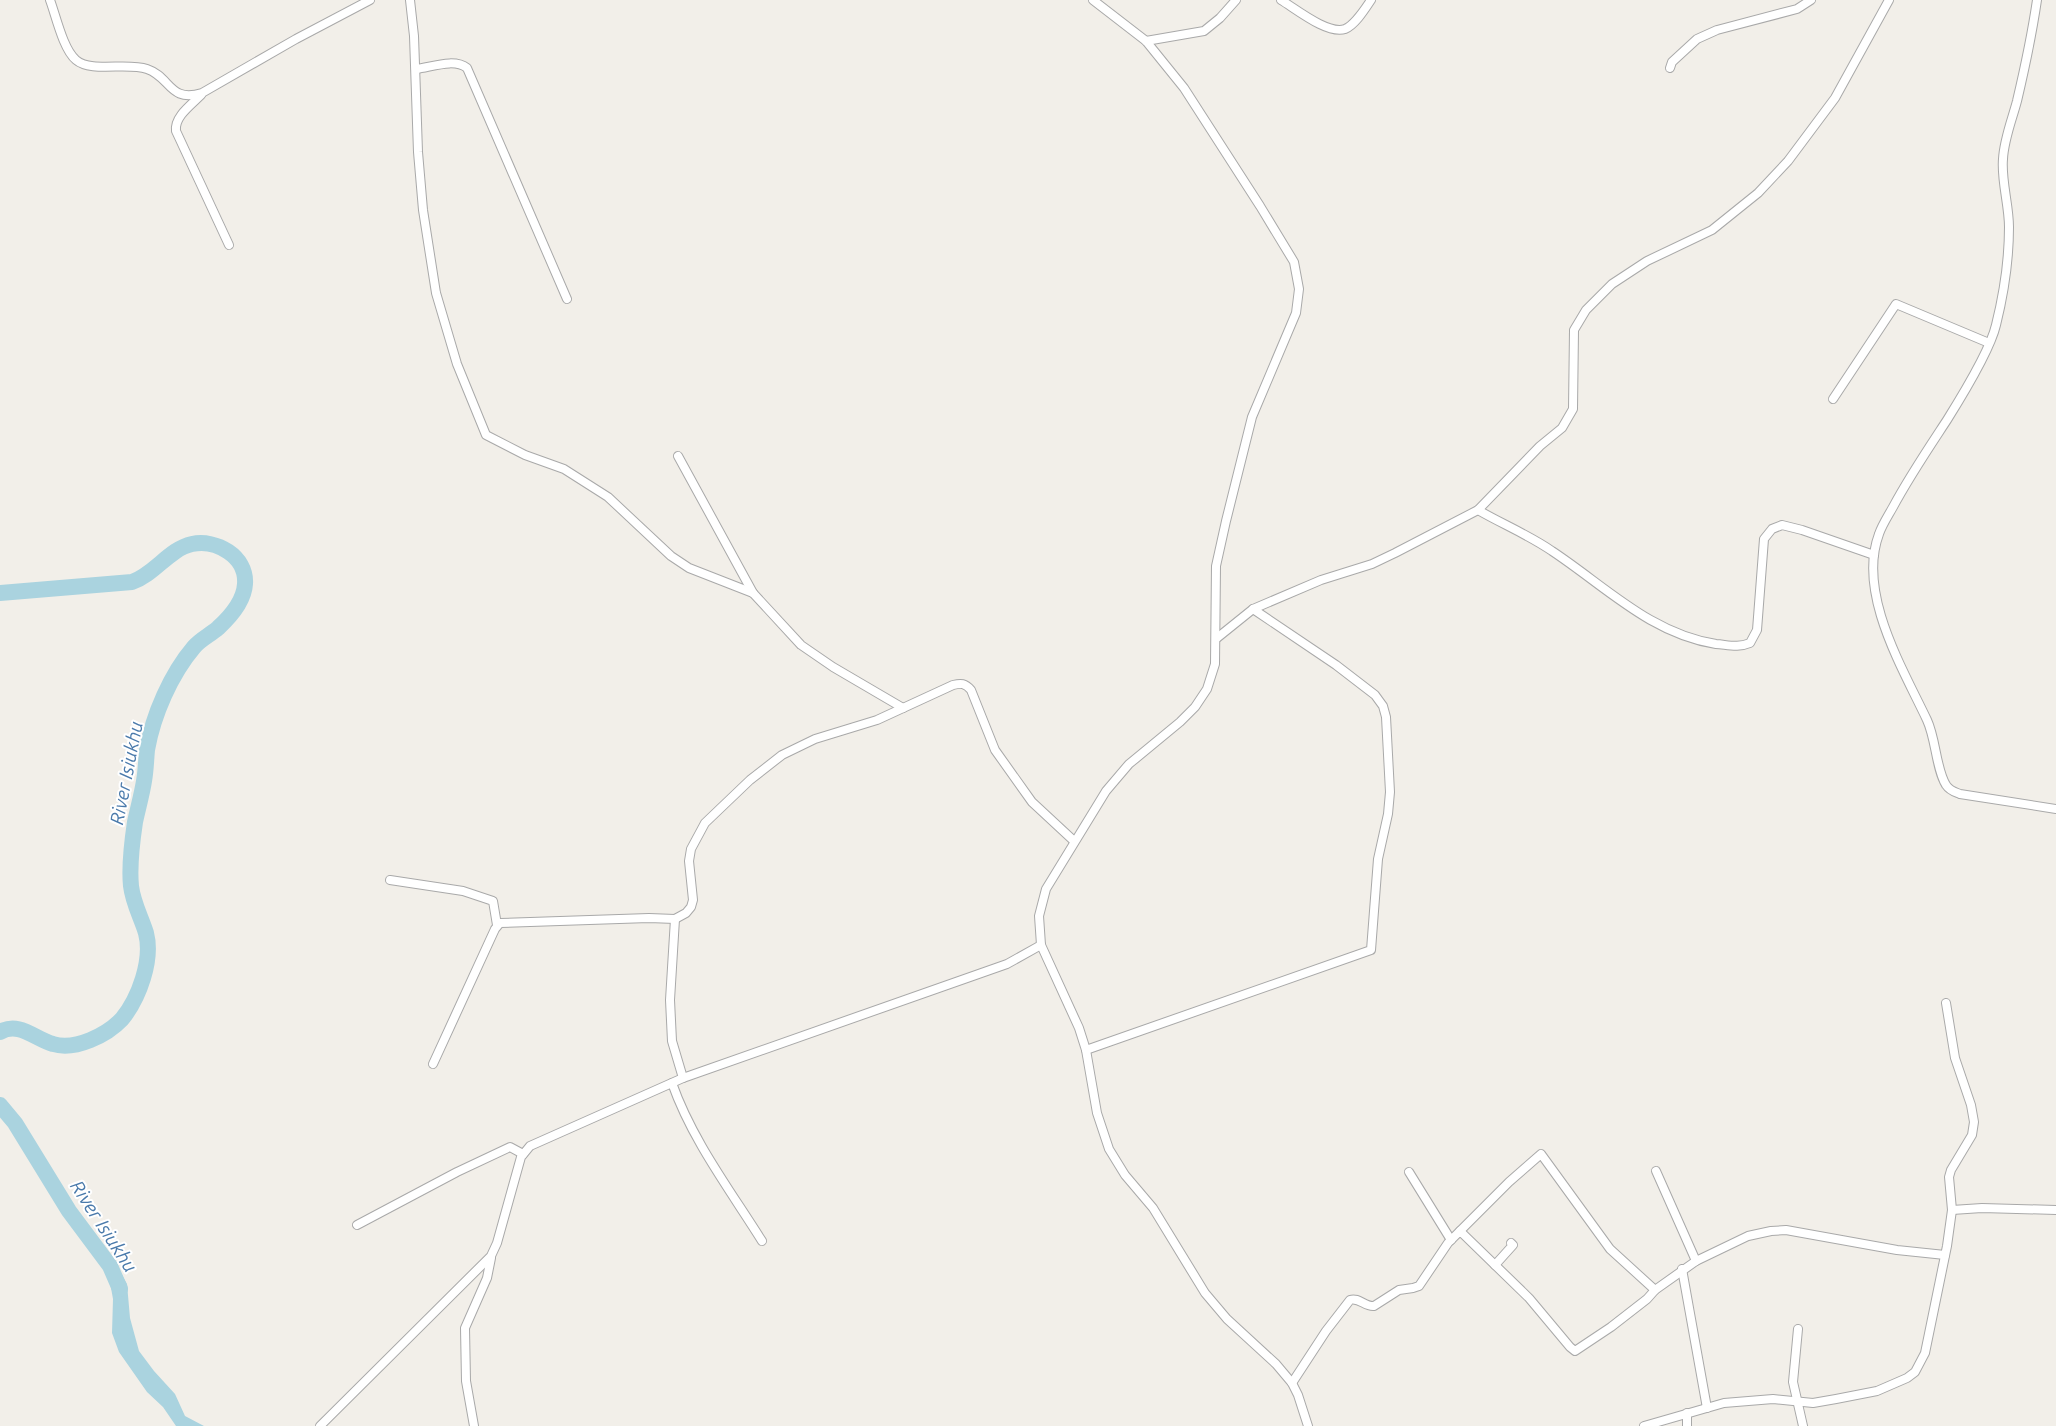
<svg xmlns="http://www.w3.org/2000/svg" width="2056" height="1426" viewBox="0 0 2056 1426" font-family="Ubuntu,sans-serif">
<rect width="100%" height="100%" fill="#f2efe9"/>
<path fill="#aad3df" d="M 117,1266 L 127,1284 L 130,1318 L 139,1351 L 154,1371 L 175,1394 L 185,1416 L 204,1426 L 176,1426 L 163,1407 L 147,1392 L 119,1352 L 112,1333 L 113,1299 L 108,1271 Z"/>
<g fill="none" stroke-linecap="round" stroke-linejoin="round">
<g stroke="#aad3df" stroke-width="16">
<path d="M 0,593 L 132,582 C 155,574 169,549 192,544 C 216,539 247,556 245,584 C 244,601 230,617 218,628 C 210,635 201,639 194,647 C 171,674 153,715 147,750 C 146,760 146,770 144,781 C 142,794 138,808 135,822 C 132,842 129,866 131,886 C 133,903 141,917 146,933 C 153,960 139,998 122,1019 C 107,1035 75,1051 53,1044 C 35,1039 19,1021 0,1032"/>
<path d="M 0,1105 L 15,1123 L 69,1211 L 110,1266 L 120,1289"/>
</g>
<g stroke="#a9a9a9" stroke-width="10">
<g id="street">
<path d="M 50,0 C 56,16 63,49 76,60 C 91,73 127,62 147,69 C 171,77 169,103 202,93 L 296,39 L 370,0"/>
<path d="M 410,0 L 414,36 L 418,152 L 423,210 L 436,293 L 457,364 L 486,435 L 525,455 L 564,469 L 608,497 L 671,556 L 689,568 L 753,593 L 801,645 L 833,667 L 903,708"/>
<path d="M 1093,0 L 1146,41 L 1184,88 L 1260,206 L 1294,262 L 1299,289 L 1296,313 L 1252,417 L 1226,521 L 1216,566 L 1215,664 L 1207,689 L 1195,707 L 1180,722 L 1129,764 L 1106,791 L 1046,889 L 1039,916 L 1041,945 L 1079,1028 L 1086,1050 L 1097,1113 L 1109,1149 L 1125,1175 L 1153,1208 L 1205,1293 L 1227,1319 L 1276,1364 L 1292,1383 L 1298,1395 L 1308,1426"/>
<path d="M 1281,0 C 1296,9 1328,35 1345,29 C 1355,25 1365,9 1371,0"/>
<path d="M 2037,0 C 2032,34 2025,67 2017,101 C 2012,120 2004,139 2003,159 C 2001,180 2009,205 2009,227 C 2009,260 2004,293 1996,325 C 1990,351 1962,396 1947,420 C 1928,449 1909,477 1893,507 C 1888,516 1882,525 1879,534 C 1857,593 1902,667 1927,720 C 1936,739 1936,769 1946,785 C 1950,791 1955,792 1960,794 L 2056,809"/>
<path d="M 1146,41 L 1204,31 L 1220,18 L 1236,0"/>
<path d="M 1670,68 L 1672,62 L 1697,39 L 1717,30 L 1797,9 L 1811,0"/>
<path d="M 416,69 C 432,67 454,58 467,68 L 567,299"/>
<path d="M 201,95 C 191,105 174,117 176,131 L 229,245"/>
<path d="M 1833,399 L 1896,304 L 1989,343"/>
<path d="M 678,456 L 753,593"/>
<path d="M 1478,510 C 1502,524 1529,535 1552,551 C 1605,586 1651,634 1716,644 C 1729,645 1738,648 1750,643 L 1757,630 L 1764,539 L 1772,529 L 1782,525 L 1802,530 L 1874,555"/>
<path d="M 1217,638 L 1253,609 L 1321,580 L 1372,564 L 1395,553 L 1478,510 L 1540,446 L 1562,428 L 1573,409 L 1574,330 L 1586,310 L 1612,284 L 1647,261 L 1712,230 L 1758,193 L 1788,161 L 1835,98 L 1889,0"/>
<path d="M 390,880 L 463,891 L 493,901 L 497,925"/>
<path d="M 675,919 L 670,1000 L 672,1041 L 683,1078"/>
<path d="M 1086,1050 L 1371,950 L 1378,859 L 1388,814 L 1390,792 L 1386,717 L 1383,706 L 1375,695 L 1336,665 L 1253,609"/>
<path d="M 433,1064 L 495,929 L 500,923 L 649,918 L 675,919 L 686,913 L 691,907 L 693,900 L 689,861 L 691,849 L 705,823 L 750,780 L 782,755 L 815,739 L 877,720 L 953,685 C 961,683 965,683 971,690 L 995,750 L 1032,802 L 1074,841"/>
<path d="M 672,1083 C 692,1140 730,1190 762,1241"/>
<path d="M 1656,1171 L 1696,1261"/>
<path d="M 1409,1172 L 1451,1240"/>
<path d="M 1952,1210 L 1982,1208 L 2056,1210"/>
<path d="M 357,1225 L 457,1172 L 510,1147 L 523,1154"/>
<path d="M 1460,1231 L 1509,1182 L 1541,1154 L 1610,1249 L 1655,1290"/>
<path d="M 1495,1265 L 1513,1245 L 1511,1243"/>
<path d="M 1682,1269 L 1707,1408"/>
<path d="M 1798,1329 L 1793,1382 L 1803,1426"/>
<path d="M 1292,1383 L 1326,1331 L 1350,1300 C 1359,1297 1365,1307 1374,1306 L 1399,1290 L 1413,1288 L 1419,1286 L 1448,1243 L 1460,1231 L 1529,1298 L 1570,1347 L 1575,1351 L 1611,1327 L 1647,1299 L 1655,1290 L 1696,1261 L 1748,1236 L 1771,1231 L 1786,1230 L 1897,1250 L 1945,1255"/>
<path d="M 320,1426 L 491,1256 L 497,1243 L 521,1157 L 530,1146 L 683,1078 L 1007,964 L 1041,945"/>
<path d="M 474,1426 L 466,1381 L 465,1328 L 487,1278 L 491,1258"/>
<path d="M 1644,1426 L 1724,1403 L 1773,1399 L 1813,1403 L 1836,1399 L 1877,1391 L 1907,1378 L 1915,1372 L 1925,1353 L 1947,1246 L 1952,1210 L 1949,1177 L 1951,1170 L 1972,1135 L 1974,1122 L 1971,1105 L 1955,1058 L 1946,1003"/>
<path d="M 1687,1426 L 1687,1413"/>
</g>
</g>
<use href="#street" stroke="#fff" stroke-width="8"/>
</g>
<g text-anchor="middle" stroke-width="4" stroke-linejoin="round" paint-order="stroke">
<g font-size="19" font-style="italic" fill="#4a7aab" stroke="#fff">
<text transform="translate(126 773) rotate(-79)" y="7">River Isiukhu</text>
<text transform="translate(104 1226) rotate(57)" y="7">River Isiukhu</text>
</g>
</g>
</svg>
